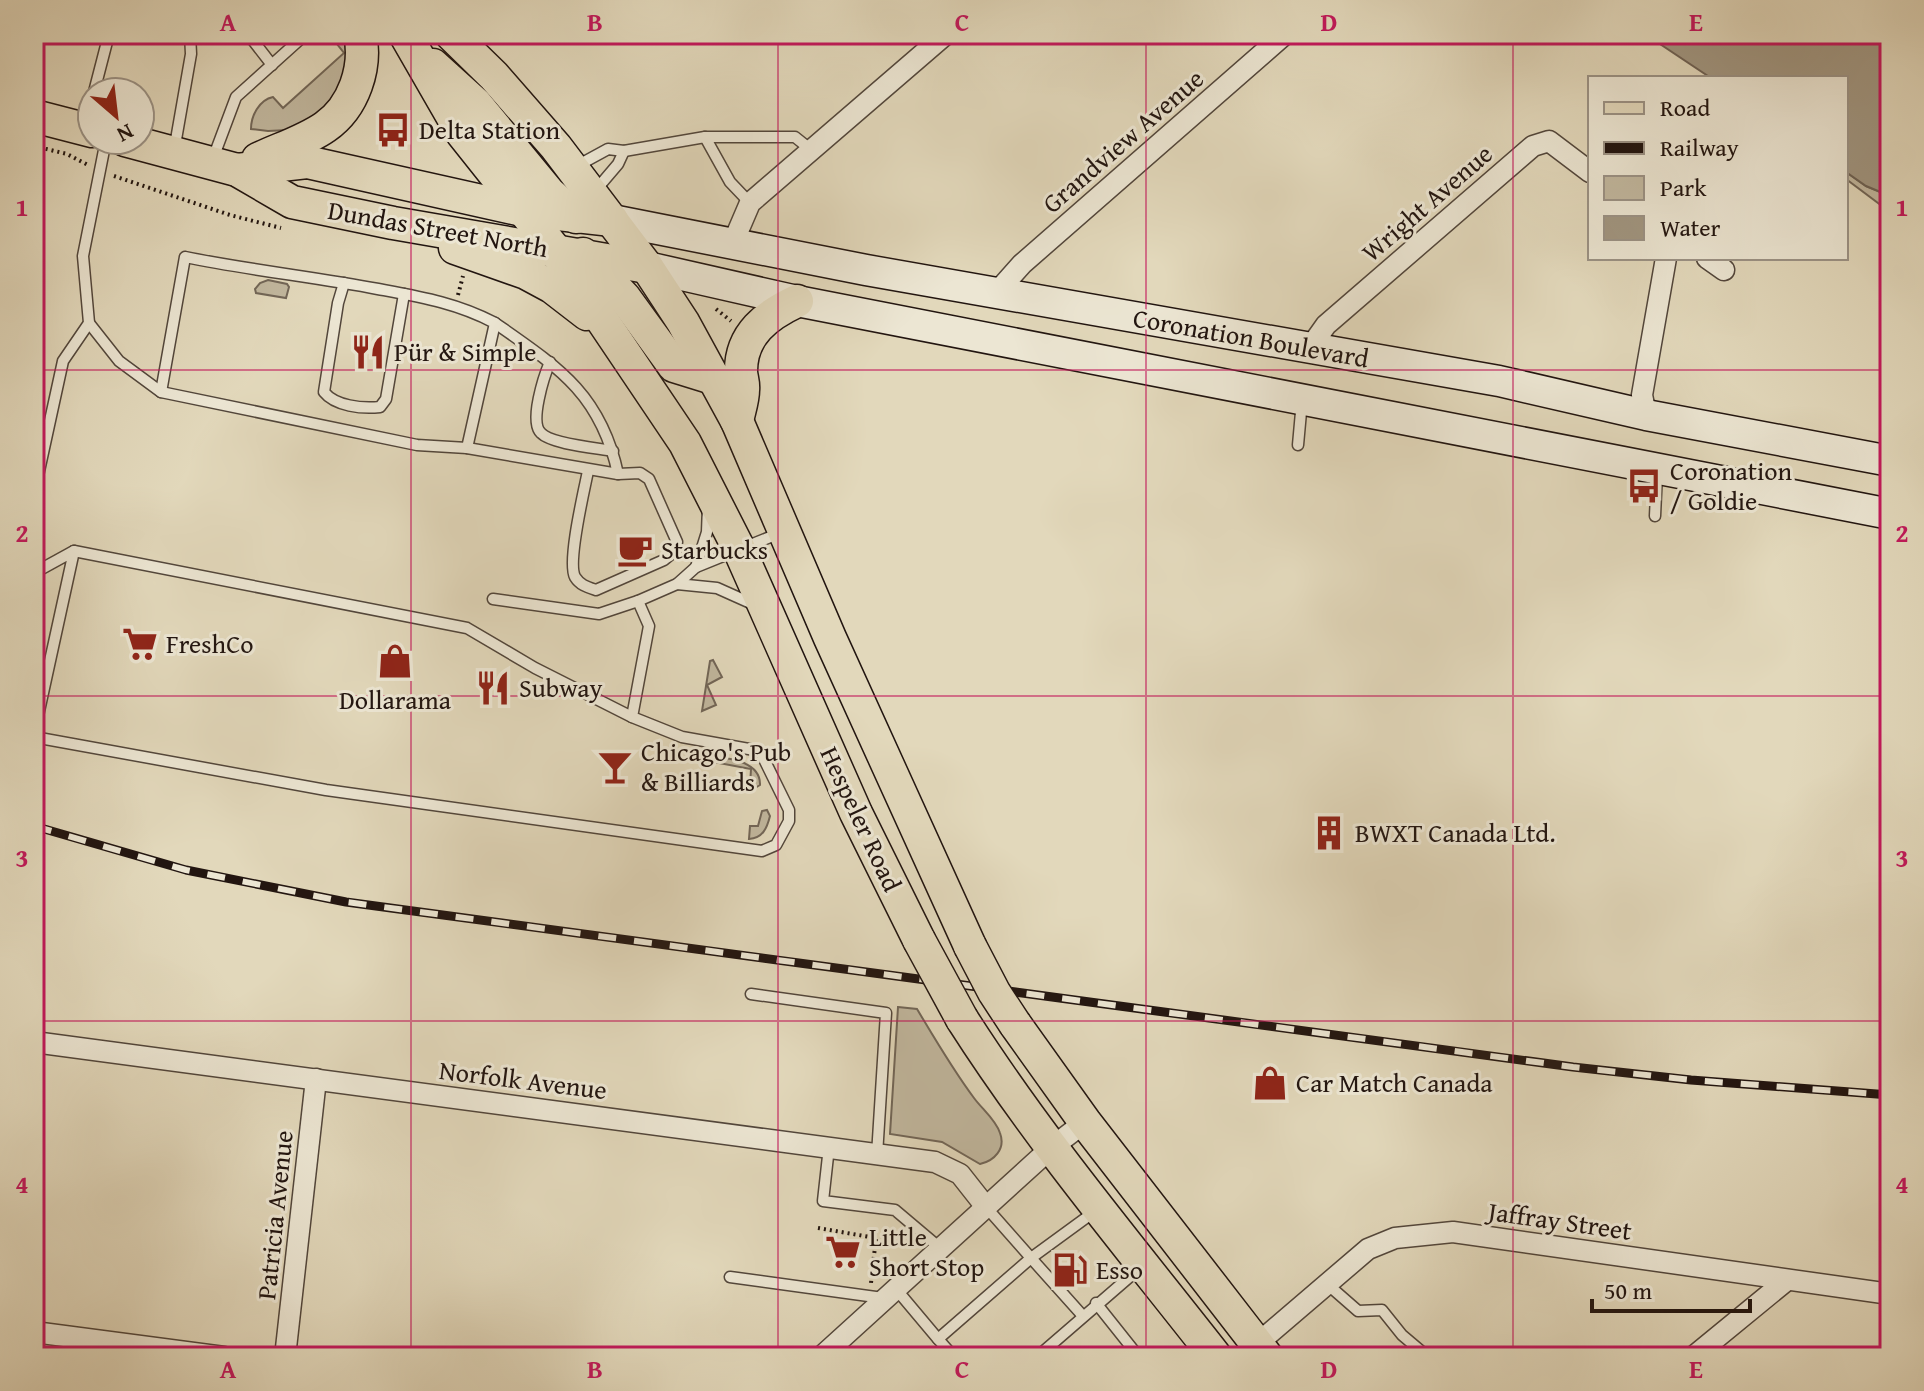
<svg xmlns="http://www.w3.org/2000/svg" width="1924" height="1391" viewBox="0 0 1924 1391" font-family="'Gentium Book Plus',serif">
<rect width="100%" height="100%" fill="#e2d8bb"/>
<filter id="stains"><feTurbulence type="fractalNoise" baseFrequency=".0025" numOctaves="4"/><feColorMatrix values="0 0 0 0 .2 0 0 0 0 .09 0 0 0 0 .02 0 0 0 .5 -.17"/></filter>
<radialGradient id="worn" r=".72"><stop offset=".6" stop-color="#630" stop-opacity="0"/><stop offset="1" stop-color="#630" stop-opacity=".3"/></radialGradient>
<g fill="#c1b79e" stroke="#726657" stroke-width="2">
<path d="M 343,42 L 348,43 L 348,49 L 341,89 L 319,114 L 288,130 L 268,131 L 251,129 C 251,116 259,100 273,97 L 283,108 L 344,53 L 337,44 Z"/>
<path d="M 1846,172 L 1866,186 L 1890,196 L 1890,212 L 1846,179 Z"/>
<path d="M 268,280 L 287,284 L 289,287 L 286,298 L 256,293 L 255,289 L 260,283 Z"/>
<path d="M 713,660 L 722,677 L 707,685 L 716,705 L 702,711 L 710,661 Z"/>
<path d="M 705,756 C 724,757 761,760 760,785 L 755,788 L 750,786 L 751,769 L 703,760 Z"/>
<path d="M 767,810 L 770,816 C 767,828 763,838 749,839 L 750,826 L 758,826 L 762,811 Z"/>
<path d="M 898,1007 L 917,1009 C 935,1039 953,1070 974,1098 C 982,1109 996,1120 1000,1133 C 1006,1149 994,1161 980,1164 L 942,1142 L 890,1134 Z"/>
</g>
<path fill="#a19681" stroke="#6e6254" stroke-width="2" d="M 1645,34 L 1890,34 L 1890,196 L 1866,186 L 1846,172 L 1846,78 L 1711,78 Z"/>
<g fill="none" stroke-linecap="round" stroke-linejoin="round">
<g stroke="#52463b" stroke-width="13">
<g id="lane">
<path d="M 248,34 L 272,65"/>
<path d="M 94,92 L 109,34"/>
<path d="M 88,125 L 92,104"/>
<path d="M 705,137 L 730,182 L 750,203"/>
<path d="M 174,151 L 191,54 L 190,34"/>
<path d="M 212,161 L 236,97 L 306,34"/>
<path d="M 575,167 L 608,149 L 624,151 L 705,137 L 795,137 L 810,149"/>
<path d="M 595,191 L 618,164 L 624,151"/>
<path d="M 344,283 L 338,303 L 324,392 C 335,406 362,409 380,407 L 386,399 L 404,294"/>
<path d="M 89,323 L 119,361 L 161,392 L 417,445 L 467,448 L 618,474 C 601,394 558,367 495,323"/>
<path d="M 550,362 C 544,376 529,422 541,433 C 551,444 597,448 613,451"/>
<path d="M 161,392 L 185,257 C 249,270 314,277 378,289 C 421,297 457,303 495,323 L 467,448"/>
<path d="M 1298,445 L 1302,401"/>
<path d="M 588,471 C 584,491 567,562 575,577 C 580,585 587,587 596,590 L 664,560 L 675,551 L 677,542 L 649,479 L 640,473 L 618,474"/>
<path d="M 34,494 L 63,361 L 89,323 L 83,256 L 106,140"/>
<path d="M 1655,516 L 1657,473"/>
<path d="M 74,551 L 467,628 L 535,668 L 632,717"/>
<path d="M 696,567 L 707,532 L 708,506"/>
<path d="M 34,573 L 74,551 L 34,734"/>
<path d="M 677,584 L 717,588 L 755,605"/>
<path d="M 493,599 L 599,614 L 638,601 L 677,584 L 696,567 L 780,533"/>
<path d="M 34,737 L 326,790 L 762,851 L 776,845 L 789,821 L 789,810 L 760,751 L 682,737 L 632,717 L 649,626 L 638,601"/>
<path d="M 751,994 L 886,1013 L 877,1155"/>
<path d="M 829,1147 L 823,1201 L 895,1210 L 940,1248"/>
<path d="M 986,1207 L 1031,1258 L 1094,1212"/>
<path d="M 730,1277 L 883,1298"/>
<path d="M 1326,1283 L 1358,1311 L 1382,1310 L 1402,1335 L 1428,1357"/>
<path d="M 896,1289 L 938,1339"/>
<path d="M 1096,1303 L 1139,1357"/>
<path d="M 954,1357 L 938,1339 L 1031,1258 L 1082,1315"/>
<path d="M 1037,1357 L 1141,1267"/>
</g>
</g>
<g stroke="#52463b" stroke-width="23">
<g id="street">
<path d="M 732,245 L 750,203 L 946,34"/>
<path d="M 1707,258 L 1724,270"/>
<path d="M 998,291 L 1022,264 L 1285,34"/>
<path d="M 1309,349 L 1326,325 L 1533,146 L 1549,141 L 1590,172"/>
<path d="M 1646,415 L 1642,395 L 1666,258"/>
<path d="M 34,1042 L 935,1162 L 960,1174 L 986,1207"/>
<path d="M 34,1332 L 224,1357"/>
<path d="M 1257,1344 L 1368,1249 L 1395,1238 L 1453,1232 L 1890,1294"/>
<path d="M 285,1357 L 316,1079"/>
<path d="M 821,1357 L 1051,1148 L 1085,1122"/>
<path d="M 1693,1357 L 1787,1280"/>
</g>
</g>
<g stroke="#221510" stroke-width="33">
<g id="secondary">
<path d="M 612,220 L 866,270 L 1499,381 L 1646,415 L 1890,461"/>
<path d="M 647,267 L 797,301 L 1890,514"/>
</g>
</g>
<g stroke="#221510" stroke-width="35">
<g id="primary">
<path d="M 405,34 L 462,133 L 555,250 L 685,443 L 739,549 L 856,813 L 919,940"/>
<path d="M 451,34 L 494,76 L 556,147 L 647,267 L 683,322 L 737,421 L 830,638 L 970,946"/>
<path d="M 433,65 L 475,103 L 549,193 L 576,217"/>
<path d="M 34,116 L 92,131"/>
<path d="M 125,140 L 237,170 L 292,202 L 393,223 L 647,267"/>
<path d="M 258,159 C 279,149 305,141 325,127 C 354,107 367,67 360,34"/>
<path d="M 237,170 L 307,162 L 522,210 L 612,220"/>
<path d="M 455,248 L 526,273 L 552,287 L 587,314"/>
<path d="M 583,254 L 624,297 L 674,366 L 716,379"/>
<path d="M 737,421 C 739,411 743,400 743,390 C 744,383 741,377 741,371 C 741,334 767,315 797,301"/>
<path d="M 962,1019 C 1038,1138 1129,1246 1216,1357"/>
<path d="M 1015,1024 L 1085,1122 L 1267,1357"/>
</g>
</g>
<g stroke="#221510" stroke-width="4" stroke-dasharray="2 4" stroke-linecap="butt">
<path d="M 34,146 L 67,154 L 88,165"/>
<path d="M 114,176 L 230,215 L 281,228"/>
<path d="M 458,295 L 463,276"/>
<path d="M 716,309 L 731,321"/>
<path d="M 818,1228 L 876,1238 L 871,1283"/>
</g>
<use href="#lane" stroke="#ece6d3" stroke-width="10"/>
<use href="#street" stroke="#ece6d3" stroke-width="20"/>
<use href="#secondary" stroke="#ece6d3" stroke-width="30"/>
<use href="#primary" stroke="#e2d8bb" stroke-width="32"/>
<g stroke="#221510" stroke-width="9">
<path id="rail" d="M 34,826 L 186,870 L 346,902 L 1573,1067 L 1691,1080 L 1890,1095"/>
</g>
<use href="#rail" stroke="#ece6d3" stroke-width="6" stroke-dasharray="18" stroke-linecap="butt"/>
<g stroke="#221510" stroke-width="35" stroke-linecap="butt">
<g id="primary-bridge">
<path d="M 919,940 L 962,1019"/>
<path d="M 970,946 L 994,992 L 1015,1024"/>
</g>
</g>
<use href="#primary-bridge" stroke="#e2d8bb" stroke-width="32"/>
</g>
<path fill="none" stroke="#c2185b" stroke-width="2" stroke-opacity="0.55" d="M 411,34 L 411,1357M 778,34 L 778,1357M 1146,34 L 1146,1357M 1513,34 L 1513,1357M 34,370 L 1890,370M 34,696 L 1890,696M 34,1021 L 1890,1021"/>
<defs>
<g id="bus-bare" transform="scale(2.76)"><path d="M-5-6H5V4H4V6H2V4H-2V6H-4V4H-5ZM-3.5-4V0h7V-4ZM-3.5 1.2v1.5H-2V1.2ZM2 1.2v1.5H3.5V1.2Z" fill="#8f2418" stroke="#ece6d3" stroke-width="2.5" paint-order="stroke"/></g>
<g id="restaurant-bare" transform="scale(2.76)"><path d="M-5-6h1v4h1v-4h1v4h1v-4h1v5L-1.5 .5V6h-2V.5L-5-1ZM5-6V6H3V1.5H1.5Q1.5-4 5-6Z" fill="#8f2418" stroke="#ece6d3" stroke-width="2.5" paint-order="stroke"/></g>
<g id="cafe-bare" transform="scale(2.76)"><path d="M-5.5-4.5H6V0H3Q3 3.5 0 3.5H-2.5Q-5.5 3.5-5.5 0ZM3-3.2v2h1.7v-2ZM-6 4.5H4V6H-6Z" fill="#8f2418" stroke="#ece6d3" stroke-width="2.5" paint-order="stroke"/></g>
<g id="supermarket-bare" transform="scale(2.76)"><path d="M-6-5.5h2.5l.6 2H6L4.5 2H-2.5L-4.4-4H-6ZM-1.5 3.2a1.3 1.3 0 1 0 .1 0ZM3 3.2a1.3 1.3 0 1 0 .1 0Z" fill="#8f2418" stroke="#ece6d3" stroke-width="2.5" paint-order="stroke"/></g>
<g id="shop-bare" transform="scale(2.76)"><path d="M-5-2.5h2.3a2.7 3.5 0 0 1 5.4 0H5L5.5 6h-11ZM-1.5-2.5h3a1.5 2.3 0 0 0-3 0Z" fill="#8f2418" stroke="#ece6d3" stroke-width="2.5" paint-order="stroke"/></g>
<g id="bar-bare" transform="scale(2.76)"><path d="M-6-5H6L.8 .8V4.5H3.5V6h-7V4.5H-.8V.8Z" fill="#8f2418" stroke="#ece6d3" stroke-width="2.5" paint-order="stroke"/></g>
<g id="building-bare" transform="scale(2.76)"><path d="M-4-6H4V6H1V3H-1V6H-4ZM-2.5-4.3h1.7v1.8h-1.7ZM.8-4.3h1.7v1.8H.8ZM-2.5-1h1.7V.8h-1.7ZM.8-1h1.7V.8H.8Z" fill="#8f2418" stroke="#ece6d3" stroke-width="2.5" paint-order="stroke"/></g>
<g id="fuel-bare" transform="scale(2.76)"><path d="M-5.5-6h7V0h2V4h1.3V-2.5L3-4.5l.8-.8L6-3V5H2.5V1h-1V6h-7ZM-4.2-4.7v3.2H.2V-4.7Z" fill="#8f2418" stroke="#ece6d3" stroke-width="2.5" paint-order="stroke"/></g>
</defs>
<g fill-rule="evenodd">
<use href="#bus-bare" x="393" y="130"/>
<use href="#restaurant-bare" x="368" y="352"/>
<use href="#bus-bare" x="1644" y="486"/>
<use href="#cafe-bare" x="635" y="550"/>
<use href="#supermarket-bare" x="140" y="644"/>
<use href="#shop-bare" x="395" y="661"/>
<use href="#restaurant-bare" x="493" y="688"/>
<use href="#bar-bare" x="615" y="767"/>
<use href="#building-bare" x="1329" y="833"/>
<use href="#shop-bare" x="1270" y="1083"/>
<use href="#supermarket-bare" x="843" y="1252"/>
<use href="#fuel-bare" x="1070" y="1270"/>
</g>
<g text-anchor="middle" stroke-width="6" stroke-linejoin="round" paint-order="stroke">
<g font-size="26" fill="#221510" stroke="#ece6d3" text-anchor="start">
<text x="419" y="139">Delta Station</text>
<text x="394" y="361">Pür &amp; Simple</text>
<text x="1670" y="480">Coronation<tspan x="1670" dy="30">/ Goldie</tspan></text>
<text x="661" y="559">Starbucks</text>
<text x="166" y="653">FreshCo</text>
<text x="519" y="697">Subway</text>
<text x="395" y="709" text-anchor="middle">Dollarama</text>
<text x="641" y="761">Chicago's Pub<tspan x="641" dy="30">&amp; Billiards</tspan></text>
<text x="1355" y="842">BWXT Canada Ltd.</text>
<text x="1296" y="1092">Car Match Canada</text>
<text x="869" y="1246">Little<tspan x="869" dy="30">Short Stop</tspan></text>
<text x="1096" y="1279">Esso</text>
</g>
<g font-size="26" fill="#221510" stroke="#ece6d3">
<text transform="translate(1123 141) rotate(-41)" y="9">Grandview Avenue</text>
<text transform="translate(1427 203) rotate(-41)" y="9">Wright Avenue</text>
<text transform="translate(438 229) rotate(10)" y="9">Dundas Street North</text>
<text transform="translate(1251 338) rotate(10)" y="9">Coronation Boulevard</text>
<text transform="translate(861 819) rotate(65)" y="9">Hespeler Road</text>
<text transform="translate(523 1080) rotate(7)" y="9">Norfolk Avenue</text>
<text transform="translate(275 1215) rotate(-84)" y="9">Patricia Avenue</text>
<text transform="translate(1560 1221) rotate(8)" y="9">Jaffray Street</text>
</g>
</g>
<rect width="1924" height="1391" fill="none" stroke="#e2d8bb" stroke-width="88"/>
<rect x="1588" y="76" width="260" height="184" fill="#ece6d3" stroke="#9b9285" stroke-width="2"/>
<rect x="1604" y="102" width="40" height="12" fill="#e2d8bb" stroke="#9b9285" stroke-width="2"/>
<text x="1660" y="116" font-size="24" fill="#221510">Road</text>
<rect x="1604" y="142" width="40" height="12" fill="#221510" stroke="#9b9285" stroke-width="2"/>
<text x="1660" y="156" font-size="24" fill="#221510">Railway</text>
<rect x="1604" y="176" width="40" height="24" fill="#c1b79e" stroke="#9b9285" stroke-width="2"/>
<text x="1660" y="196" font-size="24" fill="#221510">Park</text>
<rect x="1604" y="216" width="40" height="24" fill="#a19681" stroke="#9b9285" stroke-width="2"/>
<text x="1660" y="236" font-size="24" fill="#221510">Water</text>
<g transform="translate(116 116) rotate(152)"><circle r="38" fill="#ece6d3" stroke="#9b9285" stroke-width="2"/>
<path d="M0-6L14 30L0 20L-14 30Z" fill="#8f2418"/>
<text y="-12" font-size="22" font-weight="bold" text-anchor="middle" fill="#221510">N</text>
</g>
<path d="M1592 1299v12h158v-12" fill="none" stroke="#221510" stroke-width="4"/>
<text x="1604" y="1299" font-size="24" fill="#221510" stroke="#ece6d3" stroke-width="6" paint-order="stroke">50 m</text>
<rect x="44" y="44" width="1836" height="1303" fill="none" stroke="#c2185b" stroke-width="3"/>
<g font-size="26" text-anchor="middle" font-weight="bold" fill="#c2185b">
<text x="228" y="31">A</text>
<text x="595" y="31">B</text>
<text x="962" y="31">C</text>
<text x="1329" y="31">D</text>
<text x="1696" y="31">E</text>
<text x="22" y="216">1</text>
<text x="1902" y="216">1</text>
<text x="22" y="542">2</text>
<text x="1902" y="542">2</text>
<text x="22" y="867">3</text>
<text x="1902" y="867">3</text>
<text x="22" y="1193">4</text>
<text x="1902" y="1193">4</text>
<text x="228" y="1378">A</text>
<text x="595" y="1378">B</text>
<text x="962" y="1378">C</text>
<text x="1329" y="1378">D</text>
<text x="1696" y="1378">E</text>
</g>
<rect width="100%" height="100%" filter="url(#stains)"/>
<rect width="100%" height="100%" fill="url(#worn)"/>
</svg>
